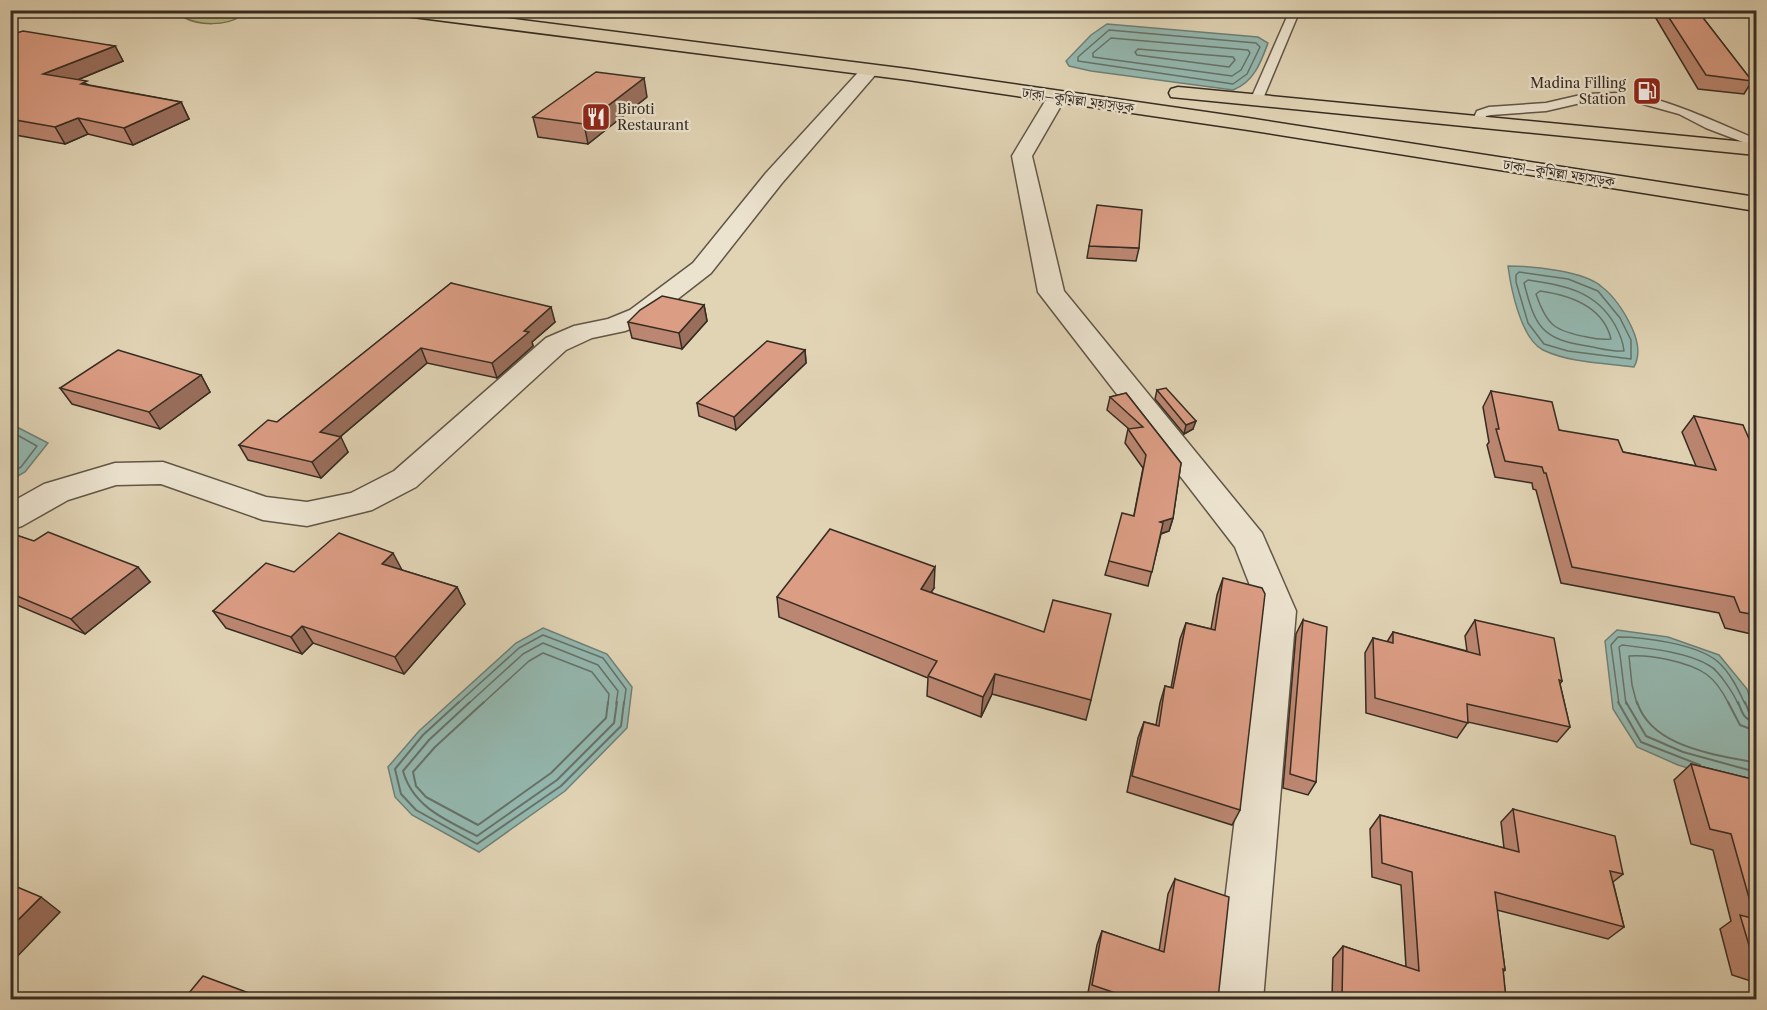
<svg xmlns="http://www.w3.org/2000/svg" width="1767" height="1010" viewBox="0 0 1767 1010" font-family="'Libre Caslon Text','Noto Serif Bengali',serif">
<rect width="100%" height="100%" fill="#e1d4b5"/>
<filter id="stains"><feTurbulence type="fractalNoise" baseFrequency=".00333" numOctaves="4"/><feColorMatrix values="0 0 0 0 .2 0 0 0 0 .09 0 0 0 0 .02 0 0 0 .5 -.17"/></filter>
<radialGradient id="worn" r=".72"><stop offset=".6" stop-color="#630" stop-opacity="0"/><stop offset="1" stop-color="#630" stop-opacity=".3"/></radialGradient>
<path fill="#babb88" stroke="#787455" stroke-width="1.5" d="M 196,11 C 209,10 234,6 241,16 C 226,26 199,26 183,17 Z"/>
<g fill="#94b8b0" stroke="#6e8077" stroke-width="1.5">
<path d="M 1107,24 L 1258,37 L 1268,43 C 1261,62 1254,82 1233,90 L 1091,71 L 1069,66 L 1066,61 L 1091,35 Z"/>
<path d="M 1508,266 C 1532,266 1585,271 1602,287 C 1615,297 1625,313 1632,328 C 1638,341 1641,354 1634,367 C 1605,363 1570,363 1543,350 C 1521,339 1511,289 1508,266 Z"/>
<path d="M 11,424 L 48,443 L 25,472 L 11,480 Z"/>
<path d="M 543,628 L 607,654 L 632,687 L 627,728 L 565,791 L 479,852 L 412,815 L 395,797 L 388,767 L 419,731 L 516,643 Z"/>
<path d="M 1617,630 L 1668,637 L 1719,655 L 1747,689 L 1756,716 L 1756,786 L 1724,779 L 1678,765 L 1637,747 L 1613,709 L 1605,641 Z"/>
</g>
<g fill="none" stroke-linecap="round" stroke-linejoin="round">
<g stroke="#657269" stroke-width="1.5">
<path d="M 1109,30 L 1256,43 L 1260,47 L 1247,74 L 1233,84 L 1078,61 L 1078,57 Z"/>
<path d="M 1111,38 L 1248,50 L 1250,53 L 1241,70 L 1232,76 L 1093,57 L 1093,53 Z"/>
<path d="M 1138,49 L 1233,57 L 1235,60 L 1229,67 L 1137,55 L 1135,52 Z"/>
<path d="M 1519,272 L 1568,279 L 1598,291 L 1620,318 L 1631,340 L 1631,359 L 1568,351 L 1544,344 L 1528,323 L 1516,282 L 1516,275 Z"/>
<path d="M 1528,280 C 1564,285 1596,291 1615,325 C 1620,334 1623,341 1624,351 C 1611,352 1599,348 1587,346 C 1541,339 1535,326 1524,283 Z"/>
<path d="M 1540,291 C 1569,295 1603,306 1611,339 C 1602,340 1595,339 1587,337 C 1555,331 1547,326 1536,294 Z"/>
<path d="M 10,431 L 37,446 L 21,467 L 10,473"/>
<path d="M 457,704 L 519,648 L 543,635 L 603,658 L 626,689 L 624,704"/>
<path d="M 468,704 L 523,654 L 543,643 L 598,665 L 618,691 L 616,704"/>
<path d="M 482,704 L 529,661 L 543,653 L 592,672 L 609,694 L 608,704"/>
<path d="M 1619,704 L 1611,645 L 1618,637 C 1645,637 1696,644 1717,661 C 1730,672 1738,689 1745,704"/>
<path d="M 1626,704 L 1619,647 L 1622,645 C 1647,648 1688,652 1710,666 C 1719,671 1734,694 1738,704"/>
<path d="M 1637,704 L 1632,685 L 1629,656 C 1649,654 1689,662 1706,674 C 1716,681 1724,694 1729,704"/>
</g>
<g stroke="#657269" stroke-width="2">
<path d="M 459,702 L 423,735 L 395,769 L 401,794 L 416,810 L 477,844 L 561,786 L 621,726 L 624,702"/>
<path d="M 470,702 L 429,740 L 403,771 C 413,807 446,820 477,836 L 557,780 L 614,723 L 617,702"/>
<path d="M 484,702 L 435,747 L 413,772 L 416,786 L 426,797 L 478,825 L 551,773 L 606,718 L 608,702"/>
<path d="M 1618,702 L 1641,742 L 1700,765"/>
<path d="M 1626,702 L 1646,736 L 1683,752 L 1756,772"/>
<path d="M 1637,702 C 1652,748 1715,754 1756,763"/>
<path d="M 1728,702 L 1740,725 L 1756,731"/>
<path d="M 1738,702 C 1742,713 1744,720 1756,722"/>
<path d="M 1745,702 L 1749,712 L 1756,714"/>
</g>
<g stroke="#615647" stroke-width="3">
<g id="service">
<path d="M 1290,10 L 1300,10 L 1262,101 L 1260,104 L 1252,104 L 1250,101 Z"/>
<path d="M 1619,93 L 1625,97 L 1623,100 L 1585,102 L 1546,111 L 1491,115 L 1486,116 L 1481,127 L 1473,127 L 1471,124 L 1477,111 L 1489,107 L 1546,103 L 1585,94 Z"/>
<path d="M 1647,97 C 1685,107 1720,124 1756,139 L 1756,147 L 1706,128 L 1679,114 L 1643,104 L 1641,101 Z"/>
</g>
</g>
<g stroke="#615647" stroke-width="3">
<g id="minor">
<path d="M 870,65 L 876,66 L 879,70 L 876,74 L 782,183 L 711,273 L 648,322 L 625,331 L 592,338 L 566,350 L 416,487 L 372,510 L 307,526 L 263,520 L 161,484 L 116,485 L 68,500 L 22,526 L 10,530 L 10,503 L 44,484 L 115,463 L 163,462 L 266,497 L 307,502 L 351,493 L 394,471 L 546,338 L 574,326 L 608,319 L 630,310 L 693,263 L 766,173 L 864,66 Z"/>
<path d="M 1057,91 L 1064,93 L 1066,97 L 1032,156 L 1064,291 L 1262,533 L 1296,611 L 1263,1000 L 1213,1000 L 1260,611 L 1235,547 L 1038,292 L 1012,156 L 1050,93 Z"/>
</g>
</g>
<g stroke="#362c22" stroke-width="3">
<g id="trunk">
<path d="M 389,10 L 443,10 L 908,69 L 1248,118 L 1756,197 L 1756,211 L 1248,130 L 908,80 L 397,15 Z"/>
<path d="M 1178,87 L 1756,143 L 1756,155 L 1171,97 L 1169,93 L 1171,89 Z"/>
</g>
</g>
<use href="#service" fill="#ece3cf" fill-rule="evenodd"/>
<use href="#minor" fill="#ece3cf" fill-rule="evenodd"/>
<use href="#trunk" fill="#e1d4b5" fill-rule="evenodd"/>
</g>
<g fill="#bc8772" stroke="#362c22" stroke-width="1.5">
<path d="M 1651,10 L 1697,10 L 1752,81 L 1744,94 L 1698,89 Z"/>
<path d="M 10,35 L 115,46 L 123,61 L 77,80 L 89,85 L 181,102 L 189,119 L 133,145 L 88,134 L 65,144 L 10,134 Z"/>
<path d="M 647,97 L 588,144 L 538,137 L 533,117 Z"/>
<path d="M 1089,246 L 1139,248 L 1136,261 L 1087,258 Z"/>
<path d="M 451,283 L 555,322 L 532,342 L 533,346 L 497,378 L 427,363 L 340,437 L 348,452 L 321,478 L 248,460 L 239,445 L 277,422 Z"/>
<path d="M 704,305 L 707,321 L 682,349 L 632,338 L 628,322 Z"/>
<path d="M 805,350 L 806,363 L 736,430 L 699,416 L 697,403 Z"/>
<path d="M 201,375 L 210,392 L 160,429 L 72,404 L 60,388 Z"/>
<path d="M 1157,390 L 1193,429 L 1184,434 L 1155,399 Z"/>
<path d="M 1491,391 L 1559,430 L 1623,452 L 1696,466 L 1682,432 L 1694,416 L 1756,455 L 1756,635 L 1725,628 L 1719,613 L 1561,583 L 1536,490 L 1533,489 L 1532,483 L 1495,477 L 1487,445 L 1489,442 L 1483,407 Z"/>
<path d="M 1126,393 L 1181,463 L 1173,518 L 1169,531 L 1161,534 L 1148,586 L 1105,575 L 1109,561 L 1134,515 L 1143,468 L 1125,443 L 1128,429 L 1129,429 L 1107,410 L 1110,397 Z"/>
<path d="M 10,533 L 150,582 L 85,634 L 10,602 Z"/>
<path d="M 402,570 L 457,587 L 465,604 L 404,674 L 313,643 L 302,654 L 226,628 L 213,611 L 294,572 Z"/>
<path d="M 1223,578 L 1240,810 L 1232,825 L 1127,792 L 1138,738 L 1144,722 L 1156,725 L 1160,703 L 1165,686 L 1171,688 L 1180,639 L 1186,623 L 1211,629 L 1217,595 Z"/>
<path d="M 934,588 L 931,592 L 1091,700 L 1086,720 L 992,694 L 981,717 L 927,696 L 928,678 L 779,617 L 777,597 Z"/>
<path d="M 1303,620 L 1316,782 L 1308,795 L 1283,788 L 1296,634 Z"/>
<path d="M 1475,620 L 1562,681 L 1560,684 L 1570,727 L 1557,742 L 1468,722 L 1457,738 L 1366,713 L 1365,653 L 1373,638 L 1387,642 L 1393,632 L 1467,651 L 1465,636 Z"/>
<path d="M 1691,764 L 1756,780 L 1756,999 L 1751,981 L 1732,975 L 1720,929 L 1731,921 L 1713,850 L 1691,844 L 1674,780 Z"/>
<path d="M 1513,809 L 1623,874 L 1613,882 L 1624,927 L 1608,939 L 1497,910 L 1505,970 L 1503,972 L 1506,999 L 1332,999 L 1333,958 L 1343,946 L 1406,967 L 1401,885 L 1372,877 L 1370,829 L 1380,815 L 1504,848 L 1501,822 Z"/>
<path d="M 1175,879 L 1218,999 L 1091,999 L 1087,998 L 1097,945 L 1102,931 L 1159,951 L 1168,894 Z"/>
</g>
<g fill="#996e5c" stroke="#362c22" stroke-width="1.5">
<path d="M 115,46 L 123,61 L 53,90 L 43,74 Z"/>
<path d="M 644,78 L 647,97 L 588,144 L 584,124 Z"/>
<path d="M 181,102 L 189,119 L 133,145 L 124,128 Z"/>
<path d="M 78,118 L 88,134 L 65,144 L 55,127 Z"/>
<path d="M 704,305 L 707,321 L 682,349 L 679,333 Z"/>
<path d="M 551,307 L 555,322 L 532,342 L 533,346 L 497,378 L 492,363 L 524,331 Z"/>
<path d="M 421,348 L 427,363 L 328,447 L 320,432 Z"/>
<path d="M 805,350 L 806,363 L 736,430 L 734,417 Z"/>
<path d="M 201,375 L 210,392 L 160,429 L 149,412 Z"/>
<path d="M 1196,421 L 1193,429 L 1184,434 L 1186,425 Z"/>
<path d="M 341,437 L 348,452 L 321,478 L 312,462 Z"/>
<path d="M 1173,518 L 1169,531 L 1156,535 L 1160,522 Z"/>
<path d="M 393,553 L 402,570 L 382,564 Z"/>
<path d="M 138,567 L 150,582 L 85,634 L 71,619 Z"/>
<path d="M 935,567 L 934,588 L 920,609 L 921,589 Z"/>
<path d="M 457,587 L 465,604 L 404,674 L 395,657 Z"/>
<path d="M 302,626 L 313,643 L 302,654 L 291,637 Z"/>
<path d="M 995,674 L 992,694 L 981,717 L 983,697 Z"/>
<path d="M 41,897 L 60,912 L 10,964 L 10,928 Z"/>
</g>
<g fill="#db9d84" stroke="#362c22" stroke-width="1.5">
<path d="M 1664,10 L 1697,10 L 1752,81 L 1706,75 Z"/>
<path d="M 23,31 L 115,46 L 43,74 L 87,81 L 81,84 L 181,102 L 124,128 L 78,118 L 55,127 L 10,119 L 10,35 Z"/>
<path d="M 596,72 L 644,78 L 584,124 L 533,117 Z"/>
<path d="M 1097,205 L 1142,210 L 1139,248 L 1089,246 Z"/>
<path d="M 451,283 L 551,307 L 524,331 L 529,332 L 492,363 L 421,348 L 320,432 L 341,437 L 312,462 L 239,445 L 268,420 L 277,422 Z"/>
<path d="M 662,296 L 704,305 L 679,333 L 628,322 L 640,310 Z"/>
<path d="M 767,341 L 805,350 L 734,417 L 697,403 Z"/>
<path d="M 118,350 L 201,375 L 149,412 L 60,388 Z"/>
<path d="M 1166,388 L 1196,421 L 1186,425 L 1157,390 Z"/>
<path d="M 1491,391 L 1552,402 L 1559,430 L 1618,440 L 1623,452 L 1716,470 L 1694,416 L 1743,425 L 1756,455 L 1756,615 L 1740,612 L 1734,597 L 1572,567 L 1546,473 L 1544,473 L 1542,467 L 1505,461 L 1496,429 L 1499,429 Z"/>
<path d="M 1126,393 L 1181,463 L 1173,518 L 1160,522 L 1163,523 L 1152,572 L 1109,561 L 1122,513 L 1134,516 L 1146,455 L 1128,429 L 1143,427 L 1110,397 Z"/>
<path d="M 830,529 L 935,567 L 921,589 L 1044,632 L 1053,600 L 1111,614 L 1091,700 L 995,674 L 983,697 L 928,676 L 937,661 L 777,597 Z"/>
<path d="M 48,532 L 138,567 L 71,619 L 10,593 L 10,533 L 34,541 Z"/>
<path d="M 339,533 L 393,553 L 382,564 L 457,587 L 395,657 L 302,626 L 291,637 L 213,611 L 266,563 L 294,572 Z"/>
<path d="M 1223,578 L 1262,588 L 1265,594 L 1240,810 L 1132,776 L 1144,722 L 1159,726 L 1165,686 L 1173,688 L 1186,623 L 1215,630 Z"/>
<path d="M 1303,620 L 1327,627 L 1316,782 L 1290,774 Z"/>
<path d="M 1475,620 L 1554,638 L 1562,681 L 1559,680 L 1570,727 L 1467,704 L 1468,723 L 1375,698 L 1373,638 L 1393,643 L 1393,632 L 1480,655 Z"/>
<path d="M 1691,764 L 1756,780 L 1756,962 L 1754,962 L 1740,915 L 1755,919 L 1731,834 L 1710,829 Z"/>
<path d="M 1513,809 L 1615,836 L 1623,874 L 1610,871 L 1624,927 L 1495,892 L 1505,970 L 1503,969 L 1506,999 L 1342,999 L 1343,946 L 1419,971 L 1412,872 L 1382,863 L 1380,815 L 1519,852 Z"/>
<path d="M 1175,879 L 1229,897 L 1218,999 L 1133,999 L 1092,985 L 1102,931 L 1164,952 Z"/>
<path d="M 10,884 L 41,897 L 10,928 Z"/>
<path d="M 203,976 L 265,999 L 184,999 Z"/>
<path d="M 1297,997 L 1306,999 L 1297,999 Z"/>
</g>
<defs>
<g id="fuel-square" transform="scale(1.5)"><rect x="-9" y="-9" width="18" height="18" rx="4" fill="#8f2418" stroke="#ece3cf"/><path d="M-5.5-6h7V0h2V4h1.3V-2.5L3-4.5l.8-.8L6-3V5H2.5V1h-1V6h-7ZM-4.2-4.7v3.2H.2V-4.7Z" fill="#fff"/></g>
<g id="restaurant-square" transform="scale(1.5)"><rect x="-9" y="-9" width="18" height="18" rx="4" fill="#8f2418" stroke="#ece3cf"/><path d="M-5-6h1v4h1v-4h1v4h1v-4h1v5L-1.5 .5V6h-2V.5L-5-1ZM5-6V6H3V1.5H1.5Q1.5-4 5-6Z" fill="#fff"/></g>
</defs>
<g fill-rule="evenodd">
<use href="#fuel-square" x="1647" y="91"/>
<use href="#restaurant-square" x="596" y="117"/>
</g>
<g text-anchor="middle" stroke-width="4.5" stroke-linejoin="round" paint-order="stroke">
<g font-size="14" fill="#362c22" stroke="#ece3cf" text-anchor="end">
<text x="1626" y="88">Madina Filling<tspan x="1626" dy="16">Station</tspan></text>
<text x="617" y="114" text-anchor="start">Biroti<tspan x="617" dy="16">Restaurant</tspan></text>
</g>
<g font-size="14" fill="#362c22" stroke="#ece3cf">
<text transform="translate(1078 100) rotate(8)" y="5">ঢাকা–কুমিল্লা মহাসড়ক</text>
<text transform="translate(1559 173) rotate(9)" y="5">ঢাকা–কুমিল্লা মহাসড়ক</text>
</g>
</g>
<rect width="1767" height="1010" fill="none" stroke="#e1d4b5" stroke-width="36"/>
<rect x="12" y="12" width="1743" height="986" fill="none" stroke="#362c22" stroke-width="3"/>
<rect x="18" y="18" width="1731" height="974" fill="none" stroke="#362c22" stroke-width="1.5"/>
<rect width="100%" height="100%" filter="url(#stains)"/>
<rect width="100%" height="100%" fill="url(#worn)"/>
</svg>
